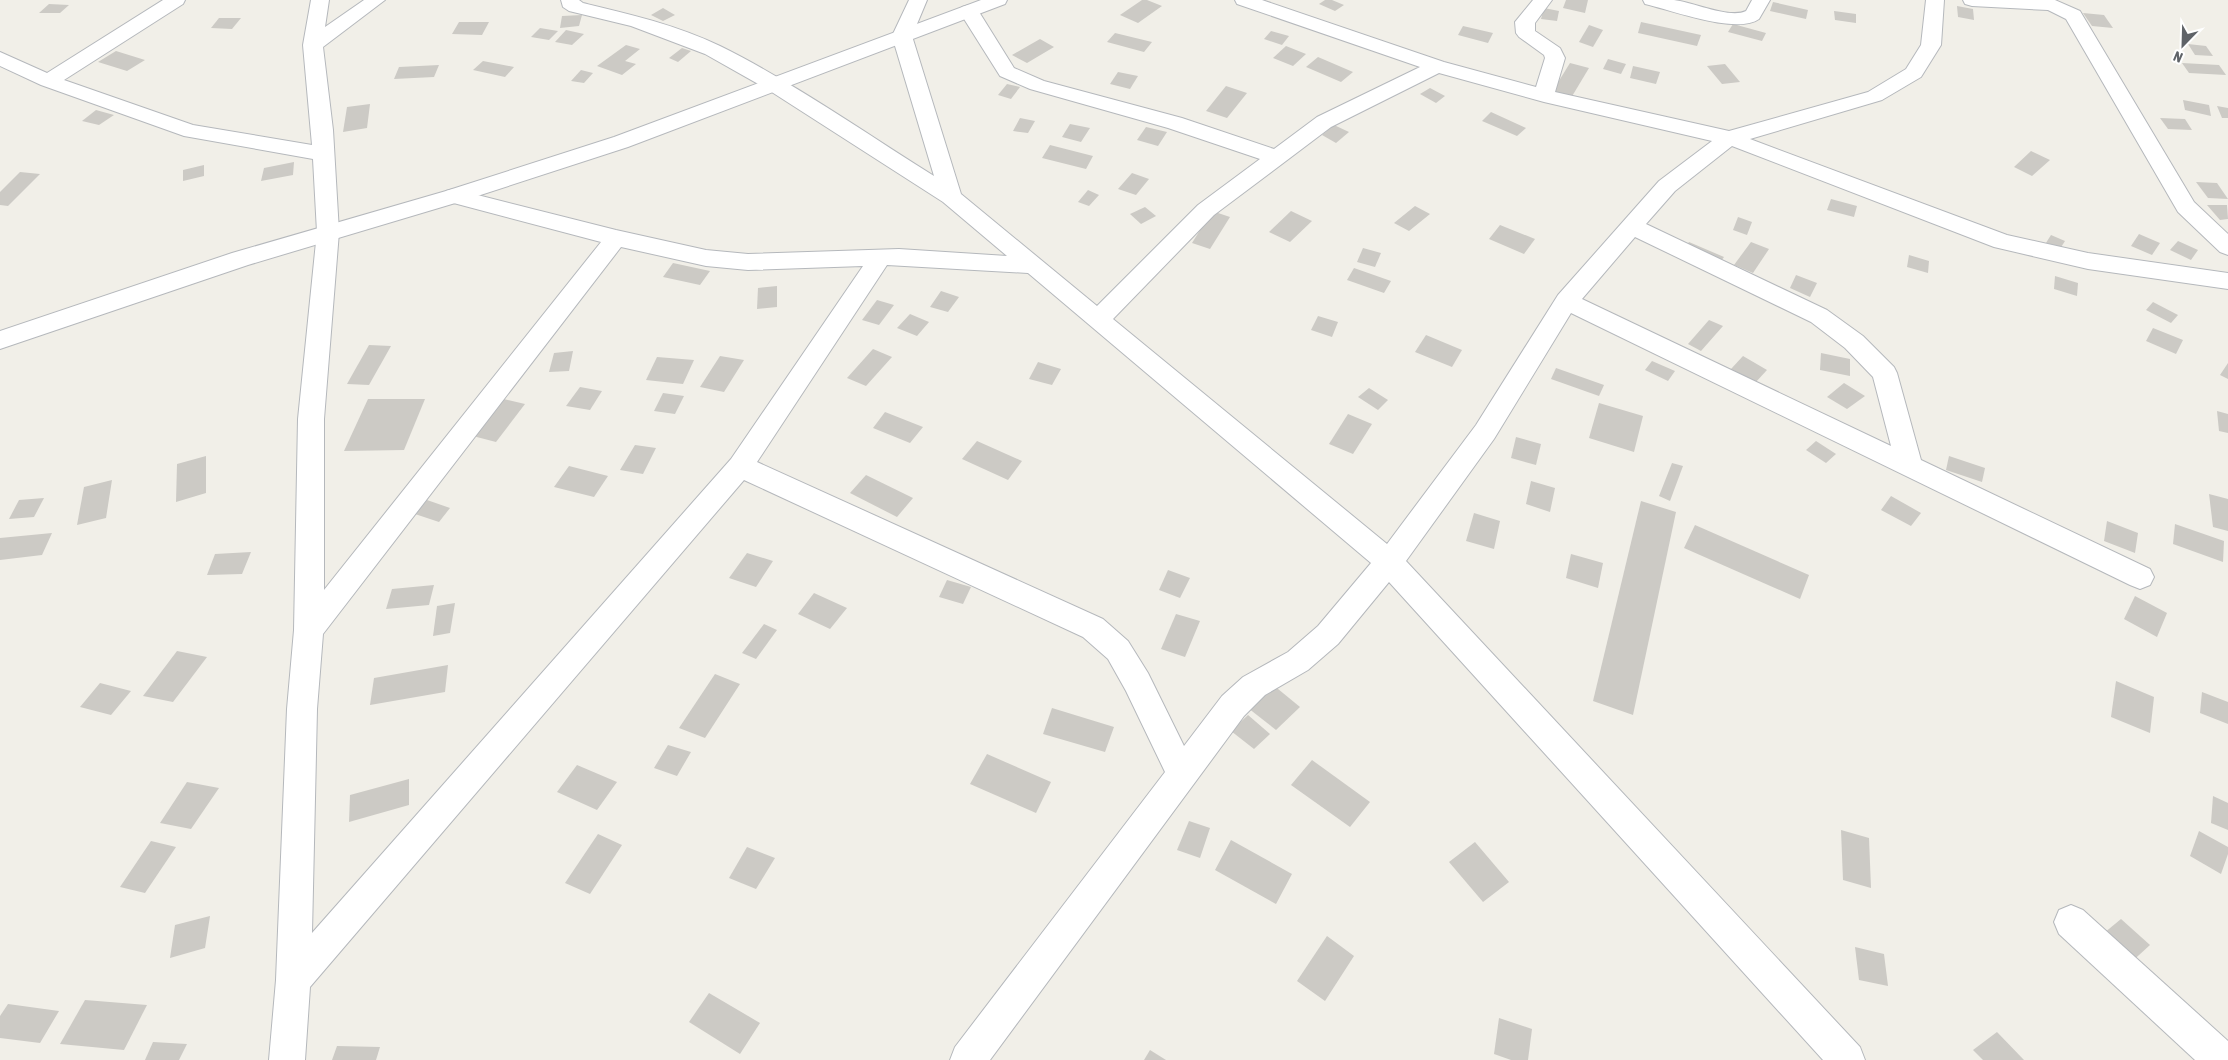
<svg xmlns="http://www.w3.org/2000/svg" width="2228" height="1060" viewBox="0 0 2228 1060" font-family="'Asap Condensed',sans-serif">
<rect width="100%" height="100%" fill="#f1efe8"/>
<g fill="#cccac5">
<path d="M 1142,0 L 1147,0 L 1162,6 L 1138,23 L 1120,15 Z"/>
<path d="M 1325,0 L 1332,0 L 1344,5 L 1335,11 L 1319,4 Z"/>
<path d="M 1566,0 L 1588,0 L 1585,13 L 1563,8 Z"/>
<path d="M 1773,2 L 1808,10 L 1806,19 L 1770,11 Z"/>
<path d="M 49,4 L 69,5 L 60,13 L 39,13 Z"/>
<path d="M 1957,6 L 1973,9 L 1974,20 L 1958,17 Z"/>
<path d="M 663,8 L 675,15 L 663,21 L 651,15 Z"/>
<path d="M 1544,8 L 1559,11 L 1557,21 L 1541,19 Z"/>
<path d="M 1834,11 L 1856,14 L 1856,23 L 1835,20 Z"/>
<path d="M 2083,13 L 2104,15 L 2113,28 L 2092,26 Z"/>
<path d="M 582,15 L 579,26 L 560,28 L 562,16 Z"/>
<path d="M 219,18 L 241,18 L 232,29 L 211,28 Z"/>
<path d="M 459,22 L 489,22 L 482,35 L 452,34 Z"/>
<path d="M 1641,22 L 1701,35 L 1697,46 L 1638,33 Z"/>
<path d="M 1733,24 L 1766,33 L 1762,41 L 1728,32 Z"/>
<path d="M 1589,25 L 1603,30 L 1593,47 L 1579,42 Z"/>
<path d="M 1463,26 L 1493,33 L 1488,43 L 1458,35 Z"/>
<path d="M 540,28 L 558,31 L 549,40 L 531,37 Z"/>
<path d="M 566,30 L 584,34 L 572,45 L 555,42 Z"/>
<path d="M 1271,31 L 1289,36 L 1282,45 L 1264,39 Z"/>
<path d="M 1115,33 L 1152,42 L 1144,52 L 1107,42 Z"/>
<path d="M 1040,39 L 1054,47 L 1027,63 L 1012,55 Z"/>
<path d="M 2188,44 L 2206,46 L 2213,56 L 2195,55 Z"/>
<path d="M 626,45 L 640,49 L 625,61 L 636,64 L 622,75 L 597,66 Z"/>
<path d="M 1286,46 L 1306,54 L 1293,66 L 1273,58 Z"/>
<path d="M 682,48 L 691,51 L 678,62 L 669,58 Z"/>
<path d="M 116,51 L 145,60 L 127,71 L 98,62 Z"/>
<path d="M 1318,57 L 1353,72 L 1341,82 L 1306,67 Z"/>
<path d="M 1608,59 L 1626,64 L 1621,74 L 1603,69 Z"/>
<path d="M 483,61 L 514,67 L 505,77 L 473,70 Z"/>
<path d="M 1570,63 L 1589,68 L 1571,98 L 1552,92 Z"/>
<path d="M 2182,63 L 2219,65 L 2226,75 L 2189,73 Z"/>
<path d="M 1725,64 L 1740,82 L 1722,84 L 1707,66 Z"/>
<path d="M 439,65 L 434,77 L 394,79 L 399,67 Z"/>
<path d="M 1633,66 L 1660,72 L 1656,84 L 1630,78 Z"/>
<path d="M 581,70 L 593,73 L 584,83 L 571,81 Z"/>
<path d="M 1118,72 L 1138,76 L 1130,89 L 1110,84 Z"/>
<path d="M 1007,84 L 1020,87 L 1011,99 L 998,95 Z"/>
<path d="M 1226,86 L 1247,93 L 1227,118 L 1206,111 Z"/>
<path d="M 1430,88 L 1445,96 L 1436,103 L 1420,94 Z"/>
<path d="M 2183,100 L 2209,105 L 2211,116 L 2185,110 Z"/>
<path d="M 370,104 L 367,128 L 343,132 L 347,107 Z"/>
<path d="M 2217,106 L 2228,108 L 2228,118 L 2222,118 Z"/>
<path d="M 96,110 L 114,115 L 99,125 L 82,121 Z"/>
<path d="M 1491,112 L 1526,128 L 1517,136 L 1482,121 Z"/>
<path d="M 1020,118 L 1035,121 L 1028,133 L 1013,131 Z"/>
<path d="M 2160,118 L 2185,119 L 2192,130 L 2168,129 Z"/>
<path d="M 1070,124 L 1090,128 L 1081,142 L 1062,137 Z"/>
<path d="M 1334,125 L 1349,132 L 1336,143 L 1322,135 Z"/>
<path d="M 1146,127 L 1167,132 L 1158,146 L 1137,140 Z"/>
<path d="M 1050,145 L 1093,156 L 1086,169 L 1042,158 Z"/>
<path d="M 2031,151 L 2050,160 L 2032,176 L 2014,167 Z"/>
<path d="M 294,162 L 293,175 L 261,181 L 264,168 Z"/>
<path d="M 204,165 L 204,176 L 183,181 L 183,170 Z"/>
<path d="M 20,172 L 40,174 L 8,206 L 0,205 L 0,192 Z"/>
<path d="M 1132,173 L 1149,179 L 1136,195 L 1118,189 Z"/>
<path d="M 2196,182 L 2217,183 L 2228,199 L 2208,198 Z"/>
<path d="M 1088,190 L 1099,195 L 1089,206 L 1078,202 Z"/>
<path d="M 1831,199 L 1857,206 L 1854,217 L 1827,210 Z"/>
<path d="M 2207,205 L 2227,205 L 2228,219 L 2220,220 Z"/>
<path d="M 1415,206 L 1430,214 L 1409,231 L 1394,223 Z"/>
<path d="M 1145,207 L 1156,216 L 1141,224 L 1130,214 Z"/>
<path d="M 1212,211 L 1230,217 L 1210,249 L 1192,243 Z"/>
<path d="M 1291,211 L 1312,221 L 1290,242 L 1269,232 Z"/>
<path d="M 1738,217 L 1752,222 L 1747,235 L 1733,230 Z"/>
<path d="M 1500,225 L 1535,239 L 1524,254 L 1489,239 Z"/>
<path d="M 2139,234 L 2160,243 L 2152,255 L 2131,246 Z"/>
<path d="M 2051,235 L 2065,241 L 2058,252 L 2044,246 Z"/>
<path d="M 2178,241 L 2198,250 L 2191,260 L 2170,250 Z"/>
<path d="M 1689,242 L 1724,257 L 1718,265 L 1683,250 Z"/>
<path d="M 1751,242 L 1769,249 L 1753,273 L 1734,265 Z"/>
<path d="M 1363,248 L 1381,253 L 1375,267 L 1357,262 Z"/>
<path d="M 1909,255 L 1929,261 L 1928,273 L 1907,267 Z"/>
<path d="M 673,263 L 710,271 L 700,285 L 663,277 Z"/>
<path d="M 1354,268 L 1391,281 L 1384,293 L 1347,280 Z"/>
<path d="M 1796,275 L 1817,283 L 1810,297 L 1790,288 Z"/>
<path d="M 2055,276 L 2078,283 L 2077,296 L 2054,289 Z"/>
<path d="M 777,286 L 777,307 L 757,309 L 758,288 Z"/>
<path d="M 941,291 L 959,297 L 948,312 L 930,307 Z"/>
<path d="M 877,300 L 894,305 L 879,325 L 862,320 Z"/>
<path d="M 2153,302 L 2178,315 L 2171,323 L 2146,310 Z"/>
<path d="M 910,314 L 929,322 L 917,336 L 897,328 Z"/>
<path d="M 1318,316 L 1338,322 L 1332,337 L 1311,330 Z"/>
<path d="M 1709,320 L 1723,326 L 1701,351 L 1688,344 Z"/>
<path d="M 2153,328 L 2183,340 L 2176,354 L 2146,341 Z"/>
<path d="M 1426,335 L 1462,350 L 1452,367 L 1415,352 Z"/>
<path d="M 369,345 L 391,346 L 369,385 L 347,384 Z"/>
<path d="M 873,349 L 892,357 L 866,386 L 847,378 Z"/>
<path d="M 573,351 L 569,371 L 549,372 L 554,353 Z"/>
<path d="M 1821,353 L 1850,359 L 1850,376 L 1820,370 Z"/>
<path d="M 720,356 L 744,360 L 724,392 L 700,387 Z"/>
<path d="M 1743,356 L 1767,370 L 1755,383 L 1731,369 Z"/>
<path d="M 657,357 L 694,360 L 683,384 L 646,380 Z"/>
<path d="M 1652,361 L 1675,371 L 1668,381 L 1645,370 Z"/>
<path d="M 1038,362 L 1061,369 L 1052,385 L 1029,379 Z"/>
<path d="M 2228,363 L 2228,379 L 2220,375 Z"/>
<path d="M 1556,368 L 1604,385 L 1599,396 L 1551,379 Z"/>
<path d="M 1844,383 L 1865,396 L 1847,409 L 1827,397 Z"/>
<path d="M 580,387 L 602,391 L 590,410 L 566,406 Z"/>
<path d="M 1369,388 L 1388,400 L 1378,410 L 1358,397 Z"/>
<path d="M 663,393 L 684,396 L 675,414 L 654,411 Z"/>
<path d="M 499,398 L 525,404 L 496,442 L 469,435 Z"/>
<path d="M 368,399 L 425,399 L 404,450 L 344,451 Z"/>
<path d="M 1599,403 L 1643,416 L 1634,452 L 1589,438 Z"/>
<path d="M 2217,411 L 2228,414 L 2228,433 L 2219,431 Z"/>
<path d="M 885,412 L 923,427 L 910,443 L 873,428 Z"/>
<path d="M 1348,414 L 1372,424 L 1353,454 L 1329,444 Z"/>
<path d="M 1516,437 L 1541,444 L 1536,465 L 1511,458 Z"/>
<path d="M 977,441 L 1022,461 L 1008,480 L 962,459 Z"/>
<path d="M 1816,441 L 1836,454 L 1826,463 L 1806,450 Z"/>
<path d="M 635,445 L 656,448 L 643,474 L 620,470 Z"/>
<path d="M 206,456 L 206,493 L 176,502 L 177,464 Z"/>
<path d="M 1949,456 L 1985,468 L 1982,482 L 1946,470 Z"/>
<path d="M 1672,463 L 1683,466 L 1670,501 L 1659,496 Z"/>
<path d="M 569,466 L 608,476 L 594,497 L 554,487 Z"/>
<path d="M 866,475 L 913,498 L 897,517 L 850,493 Z"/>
<path d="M 112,480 L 106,518 L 77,525 L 84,487 Z"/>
<path d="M 1531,481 L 1555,488 L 1550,512 L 1526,504 Z"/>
<path d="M 2209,494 L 2228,499 L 2228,531 L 2213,527 Z"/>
<path d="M 1891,496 L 1921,513 L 1911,526 L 1881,510 Z"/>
<path d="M 44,498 L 34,517 L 9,519 L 19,500 Z"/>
<path d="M 427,500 L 450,508 L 439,522 L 415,514 Z"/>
<path d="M 1641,501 L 1676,512 L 1633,715 L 1593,701 Z"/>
<path d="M 1474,513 L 1500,521 L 1494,549 L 1466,541 Z"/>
<path d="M 2107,521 L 2138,533 L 2135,553 L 2104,541 Z"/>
<path d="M 2175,524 L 2224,541 L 2223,562 L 2173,544 Z"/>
<path d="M 1695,525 L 1809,575 L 1800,599 L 1684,548 Z"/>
<path d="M 52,533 L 42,555 L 0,560 L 0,538 Z"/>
<path d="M 251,552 L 242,574 L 207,575 L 215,554 Z"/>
<path d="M 747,553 L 773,561 L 756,587 L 729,578 Z"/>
<path d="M 1571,554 L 1603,563 L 1598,588 L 1566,578 Z"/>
<path d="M 1168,570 L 1190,578 L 1180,598 L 1159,590 Z"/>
<path d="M 947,580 L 971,587 L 963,604 L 939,597 Z"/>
<path d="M 434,585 L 429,605 L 386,609 L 392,589 Z"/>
<path d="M 814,593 L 847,608 L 830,629 L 798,614 Z"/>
<path d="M 2135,596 L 2167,613 L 2157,637 L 2124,619 Z"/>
<path d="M 455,603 L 450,633 L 433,636 L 437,606 Z"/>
<path d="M 1176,614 L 1200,621 L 1185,657 L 1161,649 Z"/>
<path d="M 764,624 L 777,630 L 756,659 L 742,653 Z"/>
<path d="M 177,651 L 207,657 L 173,702 L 143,696 Z"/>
<path d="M 448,665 L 445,692 L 370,705 L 374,678 Z"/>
<path d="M 715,674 L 740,684 L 705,738 L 679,728 Z"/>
<path d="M 2116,681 L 2154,697 L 2150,733 L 2111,717 Z"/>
<path d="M 100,683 L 131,691 L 111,715 L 80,707 Z"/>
<path d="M 1272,684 L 1300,707 L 1276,730 L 1248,708 Z"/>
<path d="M 2202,692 L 2228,702 L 2228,724 L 2200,713 Z"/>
<path d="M 1052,708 L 1114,727 L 1105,752 L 1043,734 Z"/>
<path d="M 1248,715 L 1270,734 L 1254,749 L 1231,731 Z"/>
<path d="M 668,745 L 691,752 L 677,776 L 654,768 Z"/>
<path d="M 987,754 L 1051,782 L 1036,813 L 970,784 Z"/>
<path d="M 1312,760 L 1370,802 L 1350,827 L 1291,785 Z"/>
<path d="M 577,765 L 617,782 L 597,810 L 557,792 Z"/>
<path d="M 409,779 L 409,805 L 349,822 L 350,795 Z"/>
<path d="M 187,782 L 219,788 L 191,829 L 160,823 Z"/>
<path d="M 2213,796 L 2228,803 L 2228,830 L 2211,823 Z"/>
<path d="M 1189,821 L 1210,828 L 1200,858 L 1177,850 Z"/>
<path d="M 1841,830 L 1869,838 L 1871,888 L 1843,880 Z"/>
<path d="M 2199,831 L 2228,847 L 2228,854 L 2221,874 L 2190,856 Z"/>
<path d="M 598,834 L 622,845 L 590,894 L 565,883 Z"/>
<path d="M 1231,840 L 1292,874 L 1276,904 L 1215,870 Z"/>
<path d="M 151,841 L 176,847 L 145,893 L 120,887 Z"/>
<path d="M 1475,842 L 1509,882 L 1483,902 L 1449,862 Z"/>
<path d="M 747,847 L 775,858 L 756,889 L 729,878 Z"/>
<path d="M 210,916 L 205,948 L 170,958 L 175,925 Z"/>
<path d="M 2121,919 L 2150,945 L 2127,966 L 2098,938 Z"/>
<path d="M 1327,936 L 1354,956 L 1325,1001 L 1297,981 Z"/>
<path d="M 1855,947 L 1884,954 L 1888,986 L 1859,980 Z"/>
<path d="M 709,993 L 760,1023 L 740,1054 L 689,1022 Z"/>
<path d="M 85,1000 L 147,1005 L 124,1050 L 60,1044 Z"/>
<path d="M 8,1004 L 59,1011 L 40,1043 L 0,1038 L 0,1016 Z"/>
<path d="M 1499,1018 L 1532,1029 L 1528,1060 L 1511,1060 L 1494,1054 Z"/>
<path d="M 1997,1032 L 2024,1060 L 1983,1060 L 1973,1050 Z"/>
<path d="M 153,1042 L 187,1044 L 179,1060 L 145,1060 Z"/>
<path d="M 337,1046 L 380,1047 L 376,1060 L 332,1060 Z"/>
<path d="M 1150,1050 L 1166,1060 L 1144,1060 Z"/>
</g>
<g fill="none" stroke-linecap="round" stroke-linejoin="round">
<g stroke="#b5b8bc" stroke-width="2">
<g id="minor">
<path d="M 163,0 L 185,0 L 183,4 L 64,80 L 193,125 L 312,145 L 303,45 L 311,0 L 329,0 L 325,27 L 364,0 L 385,0 L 323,47 L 333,130 L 339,232 L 324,419 L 324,590 L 601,242 L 446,201 L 443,196 L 446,191 L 454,189 L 616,230 L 706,250 L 748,254 L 899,249 L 1007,256 L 943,202 L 767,89 L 705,54 L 631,26 L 569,11 L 563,7 L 561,0 L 579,0 L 583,3 C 629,14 677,25 720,46 C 793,82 865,133 934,176 L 892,36 L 909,0 L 927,0 L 912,36 L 961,194 L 1097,306 L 1198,205 L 1260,159 L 1168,128 L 1030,89 L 1000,76 L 959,11 L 962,7 L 969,5 L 976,7 L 1014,68 L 1044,81 L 1182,118 L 1274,149 L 1317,117 L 1420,67 L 1237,4 L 1235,0 L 1262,0 L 1444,62 L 1536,87 L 1545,58 L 1544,55 L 1519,37 L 1516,33 L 1515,22 L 1533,0 L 1552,0 L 1535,23 L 1535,31 L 1560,48 L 1565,58 L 1555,92 L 1729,131 L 1868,92 L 1906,69 L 1921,45 L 1926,0 L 1944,0 L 1941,45 L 1921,77 L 1882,100 L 1750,139 L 2007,235 L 2088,253 L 2228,273 L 2228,289 L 2088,269 L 1994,247 L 1732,146 L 1675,191 L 1646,224 L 1827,310 L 1863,336 L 1894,367 L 1897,373 L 1921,460 L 2150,569 L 2154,577 L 2150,585 L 2140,589 L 2130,585 L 1571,313 L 1494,439 L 1406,561 L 1860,1047 L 1865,1060 L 1823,1060 L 1389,582 L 1338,644 L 1308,670 L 1265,695 L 1244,716 L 990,1060 L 950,1060 L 955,1047 L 1165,772 L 1126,691 L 1108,659 L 1083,637 L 744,480 L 310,987 L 305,1060 L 269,1060 L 276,980 L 287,709 L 294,630 L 298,419 L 317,232 L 313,159 L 184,136 L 41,85 L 0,66 L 0,52 L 47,73 ZM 1439,73 L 1544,102 L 1712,141 L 1659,181 L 1558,295 L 1476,425 L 1387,544 L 1113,319 L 1214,215 L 1331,127 ZM 1635,237 L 1811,322 L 1845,348 L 1873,377 L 1891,446 L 1582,299 ZM 621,247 L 706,266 L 748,270 L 863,266 L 731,459 L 312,933 L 317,709 L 323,634 ZM 887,265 L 1028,273 L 1371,563 L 1318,626 L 1288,652 L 1243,677 L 1222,696 L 1184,746 L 1148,673 L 1128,641 L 1103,619 L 757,462 Z"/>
<path d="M 1643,0 C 1653,0 1664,0 1674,0 C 1692,2 1730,19 1746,11 L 1752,0 L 1770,0 L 1759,19 C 1737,35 1671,10 1645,4 Z"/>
<path d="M 1963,0 L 2055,0 L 2080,11 L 2194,202 L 2228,234 L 2228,255 L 2220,252 L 2178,212 L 2066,19 L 2048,10 L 1972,6 L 1965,4 Z"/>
<path d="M 2071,905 L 2083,910 L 2228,1041 L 2228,1060 L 2195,1060 L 2059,934 L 2054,922 L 2059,910 Z"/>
</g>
</g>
<g stroke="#b5b8bc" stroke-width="2">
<path id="tertiary" d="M 981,0 L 1007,0 L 1005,4 L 628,147 L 462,201 L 248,265 L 0,349 L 0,331 L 232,253 L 446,191 L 614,137 Z"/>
</g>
<use href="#minor" fill="#fff" fill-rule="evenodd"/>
<use href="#tertiary" fill="#fff" fill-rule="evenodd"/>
</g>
<g transform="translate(2183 45) rotate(203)" stroke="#ffffff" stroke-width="4" paint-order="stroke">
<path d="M0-4L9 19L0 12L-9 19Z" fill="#5f6368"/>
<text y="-8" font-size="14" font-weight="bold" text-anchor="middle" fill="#5f6368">N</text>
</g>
</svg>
